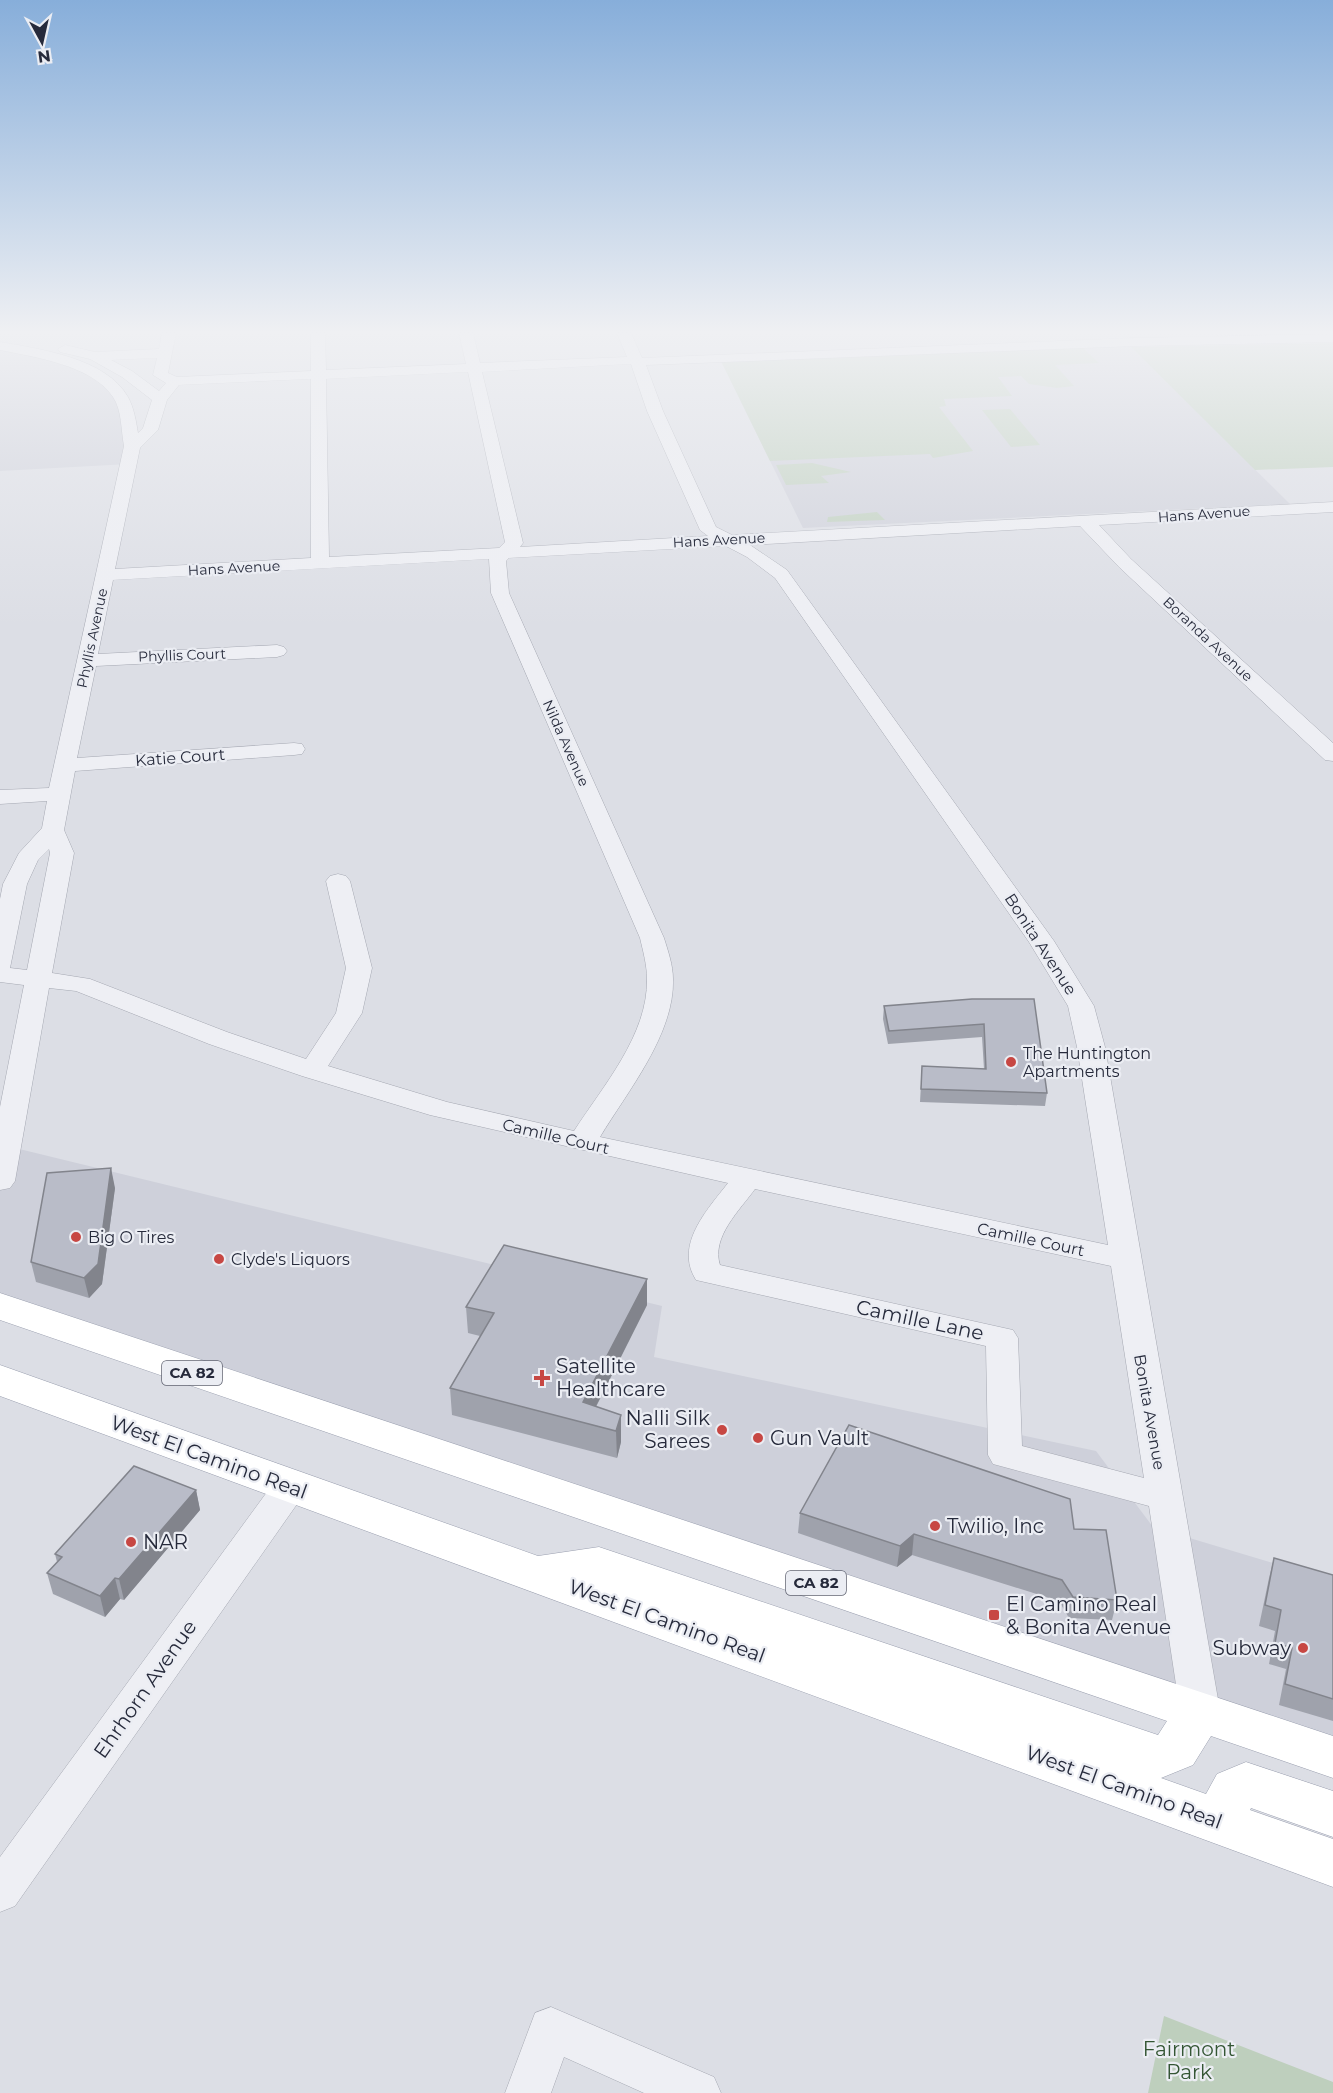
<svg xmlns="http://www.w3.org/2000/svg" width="1333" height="2093" viewBox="0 0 1333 2093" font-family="Montserrat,sans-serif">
<rect width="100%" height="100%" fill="#dcdee5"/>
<g fill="#ced0da">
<path d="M 0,346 L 69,363 L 119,394 L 129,464 L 0,471 Z"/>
<path d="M 1082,347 L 1131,347 L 1290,504 L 803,528 L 721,361 Z"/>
<path d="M 7,1146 L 662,1306 L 654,1357 L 1096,1451 L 1153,1527 L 1333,1581 L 1333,1757 L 0,1306 L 0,1181 Z"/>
</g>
<g fill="#becfbd">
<path d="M 1333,343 L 1333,467 L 1255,470 L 1131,347 Z"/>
<path d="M 1082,347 L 1099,363 L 1055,365 L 1074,386 L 1057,388 L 1029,384 L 1021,376 L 998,377 L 1012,396 L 944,399 L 946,406 L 939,407 L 973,451 L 933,458 L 930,454 L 770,461 L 721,361 Z"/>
<path d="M 1010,409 L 1040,445 L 1011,447 L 982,410 Z"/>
<path d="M 812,463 L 851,472 L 821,476 L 829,483 L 786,485 L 776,465 Z"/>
<path d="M 877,512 L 885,520 L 827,522 L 828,517 Z"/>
<path d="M 1164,2016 L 1333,2082 L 1333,2093 L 1148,2093 Z"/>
</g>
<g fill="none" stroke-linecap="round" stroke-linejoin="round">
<g stroke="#a5a8b2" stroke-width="1">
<g id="minor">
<path d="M 162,333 L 176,333 L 168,373 L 177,377 L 311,371 L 311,333 L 325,333 L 326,370 L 466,364 L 459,333 L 473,333 L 480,363 L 627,357 L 617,333 L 631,333 L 642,358 L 1135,338 L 1333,334 L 1333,342 L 1135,346 L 646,365 L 663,411 L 716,527 L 732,535 L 1333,502 L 1333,512 L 1099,525 L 1131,559 L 1333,743 L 1333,761 L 1325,760 L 1119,567 L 1080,526 L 750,545 L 787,570 L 1054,941 L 1094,1006 L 1105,1047 L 1220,1711 L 1214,1723 L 1200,1728 L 1186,1723 L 1180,1711 L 1149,1506 L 993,1464 L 988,1455 L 986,1346 L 696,1280 C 674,1245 707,1210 728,1183 L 430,1115 L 302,1076 L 209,1044 L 76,991 L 49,988 L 15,1181 L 10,1188 L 0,1190 L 0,1107 L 24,985 L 0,982 L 0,899 L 3,884 L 19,853 L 42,828 L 47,801 L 0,804 L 0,790 L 49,788 L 124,446 C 121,430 122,410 113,397 C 92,365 34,357 0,350 L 0,342 C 40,349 106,358 128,397 C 134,408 136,421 138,433 L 143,428 L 152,400 L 122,377 L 90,359 L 60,352 L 58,349 L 65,345 L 95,352 L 159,349 ZM 157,358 L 153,375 L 166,383 L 159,391 L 132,371 L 111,360 ZM 631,364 L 647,411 L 700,530 L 708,536 L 520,547 L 523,543 L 482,372 ZM 468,372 L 505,542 L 499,548 L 329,557 L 326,379 ZM 311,379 L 311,558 L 115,569 L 140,448 L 158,430 L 167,400 L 179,385 ZM 726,546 L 747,557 L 775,578 L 1029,942 L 1068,1006 L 1077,1047 L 1108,1245 L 600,1137 C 627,1092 675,1034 673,979 C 673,965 668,951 664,938 L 509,593 L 506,561 L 509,558 ZM 489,559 L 491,593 L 640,938 C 643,951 647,965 647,979 C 648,1035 603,1086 574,1131 L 447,1102 L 328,1066 L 362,1013 L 372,968 L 350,881 L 346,876 L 338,874 L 330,876 L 326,881 L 346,968 L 336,1013 L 306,1059 L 227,1032 L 90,979 L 52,973 L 74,853 L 64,830 L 75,771 L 294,755 L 302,754 L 305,749 L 302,744 L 294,743 L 77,758 L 96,666 L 277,657 L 284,655 L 287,651 L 284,647 L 277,645 L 98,654 L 113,580 ZM 49,849 L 50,853 L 27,970 L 10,968 L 27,884 L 38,860 ZM 755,1189 L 1111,1266 L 1144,1478 L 1022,1446 L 1018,1338 L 1013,1330 L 720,1265 C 711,1237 740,1210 755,1189 Z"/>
<path d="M 290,1474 L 302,1477 L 308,1487 L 302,1497 L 15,1906 L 0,1912 L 0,1857 L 278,1477 Z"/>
<path d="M 551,2007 L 714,2077 L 721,2093 L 644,2093 L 564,2057 L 551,2093 L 505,2093 L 535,2013 Z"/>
</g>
</g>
<g stroke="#9ba0b0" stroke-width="1">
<path id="major" d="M 0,1293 L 1333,1736 L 1333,1778 L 1211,1736 L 1193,1765 L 1161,1778 L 1206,1794 L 1217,1774 L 1246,1762 L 1333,1791 L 1333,1837 L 1251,1808 L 1250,1810 L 1333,1839 L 1333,1887 L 0,1396 L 0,1365 L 538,1556 L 599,1547 L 1158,1735 L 1167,1721 L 0,1320 Z"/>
</g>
<use href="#minor" fill="#eeeff4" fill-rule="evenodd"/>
<use href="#major" fill="#fff" fill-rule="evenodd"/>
</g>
<g fill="#9fa2ac">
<path d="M 972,999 L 1047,1093 L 1045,1106 L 920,1102 L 922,1067 L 984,1069 L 982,1037 L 888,1044 L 883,1019 L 884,1006 Z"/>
<path d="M 115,1188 L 102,1284 L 89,1298 L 36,1282 L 31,1262 Z"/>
<path d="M 647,1279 L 647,1305 L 596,1407 L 621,1415 L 621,1442 L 617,1458 L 452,1415 L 450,1388 L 480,1336 L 468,1333 L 466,1307 Z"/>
<path d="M 196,1490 L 200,1510 L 124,1600 L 120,1599 L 105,1617 L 53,1594 L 47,1573 L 57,1562 L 55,1554 Z"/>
<path d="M 800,1513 L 1074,1529 L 1117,1600 L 1112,1620 L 1069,1618 L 1059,1601 L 912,1555 L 897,1567 L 798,1533 Z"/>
<path d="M 1274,1558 L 1333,1575 L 1333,1721 L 1279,1705 L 1286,1669 L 1269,1664 L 1275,1631 L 1259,1626 L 1269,1578 Z"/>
</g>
<g fill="#82848c">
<path d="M 111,1168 L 115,1188 L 102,1284 L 89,1298 L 84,1278 Z"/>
<path d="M 647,1279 L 647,1305 L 587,1424 L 583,1402 Z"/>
<path d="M 621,1415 L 621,1442 L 617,1458 L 616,1431 Z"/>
<path d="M 196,1490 L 200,1510 L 124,1600 L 119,1579 Z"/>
<path d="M 914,1534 L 912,1555 L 897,1567 L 900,1546 Z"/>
<path d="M 115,1578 L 120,1599 L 105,1617 L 100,1596 Z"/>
</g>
<g fill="#b9bcc8" stroke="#82848c" stroke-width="1.5">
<path d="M 972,999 L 1034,999 L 1047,1093 L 921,1089 L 922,1066 L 986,1069 L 984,1024 L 889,1031 L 884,1006 Z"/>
<path d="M 111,1168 L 98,1264 L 84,1278 L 31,1262 L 47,1173 Z"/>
<path d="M 504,1245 L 647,1279 L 583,1402 L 621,1415 L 616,1431 L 450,1388 L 494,1313 L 466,1307 Z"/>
<path d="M 849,1425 L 1070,1499 L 1074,1529 L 1106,1530 L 1117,1600 L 1073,1597 L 1062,1580 L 914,1534 L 900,1546 L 800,1513 Z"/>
<path d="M 134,1466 L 196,1490 L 119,1579 L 115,1578 L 100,1596 L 47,1573 L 62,1557 L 55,1554 Z"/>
<path d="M 1274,1558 L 1333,1575 L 1333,1699 L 1285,1684 L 1292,1648 L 1275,1643 L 1281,1610 L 1265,1605 Z"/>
</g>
<linearGradient id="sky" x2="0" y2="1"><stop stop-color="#87aeda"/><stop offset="0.53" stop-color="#eff0f3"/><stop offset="1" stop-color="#eff0f3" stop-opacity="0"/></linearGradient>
<rect width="1333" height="626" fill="url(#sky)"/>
<g fill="#c74743" stroke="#ebedf3" stroke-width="2">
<circle cx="1011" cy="1062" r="6"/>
<circle cx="76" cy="1237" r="6"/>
<circle cx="219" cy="1259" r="6"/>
<path d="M539 1369h6v6h6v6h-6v6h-6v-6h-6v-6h6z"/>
<circle cx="722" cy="1430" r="6"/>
<circle cx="758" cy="1438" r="6"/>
<circle cx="935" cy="1526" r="6"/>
<circle cx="131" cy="1542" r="6"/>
<rect x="988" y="1609" width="12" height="12" rx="3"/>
<circle cx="1303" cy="1648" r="6"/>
</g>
<g text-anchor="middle" stroke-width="4.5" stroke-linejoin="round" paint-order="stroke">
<g font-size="14" fill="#262a3b" stroke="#ebedf3">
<text transform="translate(1204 514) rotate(-4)" y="5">Hans Avenue</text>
<text transform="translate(719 540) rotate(-3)" y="5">Hans Avenue</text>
<text transform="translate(234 568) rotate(-3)" y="5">Hans Avenue</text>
<text transform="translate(92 638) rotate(-78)" y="5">Phyllis Avenue</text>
<text transform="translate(1208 639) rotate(43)" y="5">Boranda Avenue</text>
<text transform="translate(182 655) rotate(-2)" y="5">Phyllis Court</text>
<text transform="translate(566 743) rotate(66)" y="5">Nilda Avenue</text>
</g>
<g fill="#ebedf3" stroke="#616472" stroke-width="1.5">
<rect x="162" y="1361" width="60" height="24" rx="4.5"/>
<rect x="786" y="1571" width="60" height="24" rx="4.5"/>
</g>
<g font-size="15" font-weight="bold" fill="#262a3b">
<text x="192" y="1378">CA 82</text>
<text x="816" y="1588">CA 82</text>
</g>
<g font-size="16" fill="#262a3b" stroke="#ebedf3">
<text transform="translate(180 757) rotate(-4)" y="6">Katie Court</text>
<text transform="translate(1041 944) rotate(57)" y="6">Bonita Avenue</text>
<text transform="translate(556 1136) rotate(13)" y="6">Camille Court</text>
<text transform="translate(1031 1239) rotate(12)" y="6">Camille Court</text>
<text transform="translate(1150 1412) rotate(80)" y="6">Bonita Avenue</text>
</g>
<g font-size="16" fill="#262a3b" stroke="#ebedf3" text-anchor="start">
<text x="1023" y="1059">The Huntington<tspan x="1023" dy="18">Apartments</tspan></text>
<text x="88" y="1243">Big O Tires</text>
<text x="231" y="1265">Clyde's Liquors</text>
</g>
<g font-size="20" fill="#262a3b" stroke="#ebedf3">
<text transform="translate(920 1320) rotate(12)" y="7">Camille Lane</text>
<text transform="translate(209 1457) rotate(20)" y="7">West El Camino Real</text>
<text transform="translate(667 1621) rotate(20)" y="7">West El Camino Real</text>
<text transform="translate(145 1689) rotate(-55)" y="7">Ehrhorn Avenue</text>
<text transform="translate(1124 1787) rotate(20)" y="7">West El Camino Real</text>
</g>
<g font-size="20" fill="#262a3b" stroke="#ebedf3" text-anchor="start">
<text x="556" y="1373">Satellite<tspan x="556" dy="23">Healthcare</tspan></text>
<text x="710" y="1425" text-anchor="end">Nalli Silk<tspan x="710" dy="23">Sarees</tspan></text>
<text x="770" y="1445">Gun Vault</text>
<text x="947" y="1533">Twilio, Inc</text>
<text x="143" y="1549">NAR</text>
<text x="1006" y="1611">El Camino Real<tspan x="1006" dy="23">&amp; Bonita Avenue</tspan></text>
<text x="1291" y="1655" text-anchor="end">Subway</text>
</g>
<g font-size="20" fill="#345634" stroke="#ebedf3">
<text x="1189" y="2056">Fairmont<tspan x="1189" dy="23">Park</tspan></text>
</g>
</g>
<g transform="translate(42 42) rotate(172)" stroke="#ebedf3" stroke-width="4.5" paint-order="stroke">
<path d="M0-4.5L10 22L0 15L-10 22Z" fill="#262a3b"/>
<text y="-9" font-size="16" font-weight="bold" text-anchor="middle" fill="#262a3b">N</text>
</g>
</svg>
